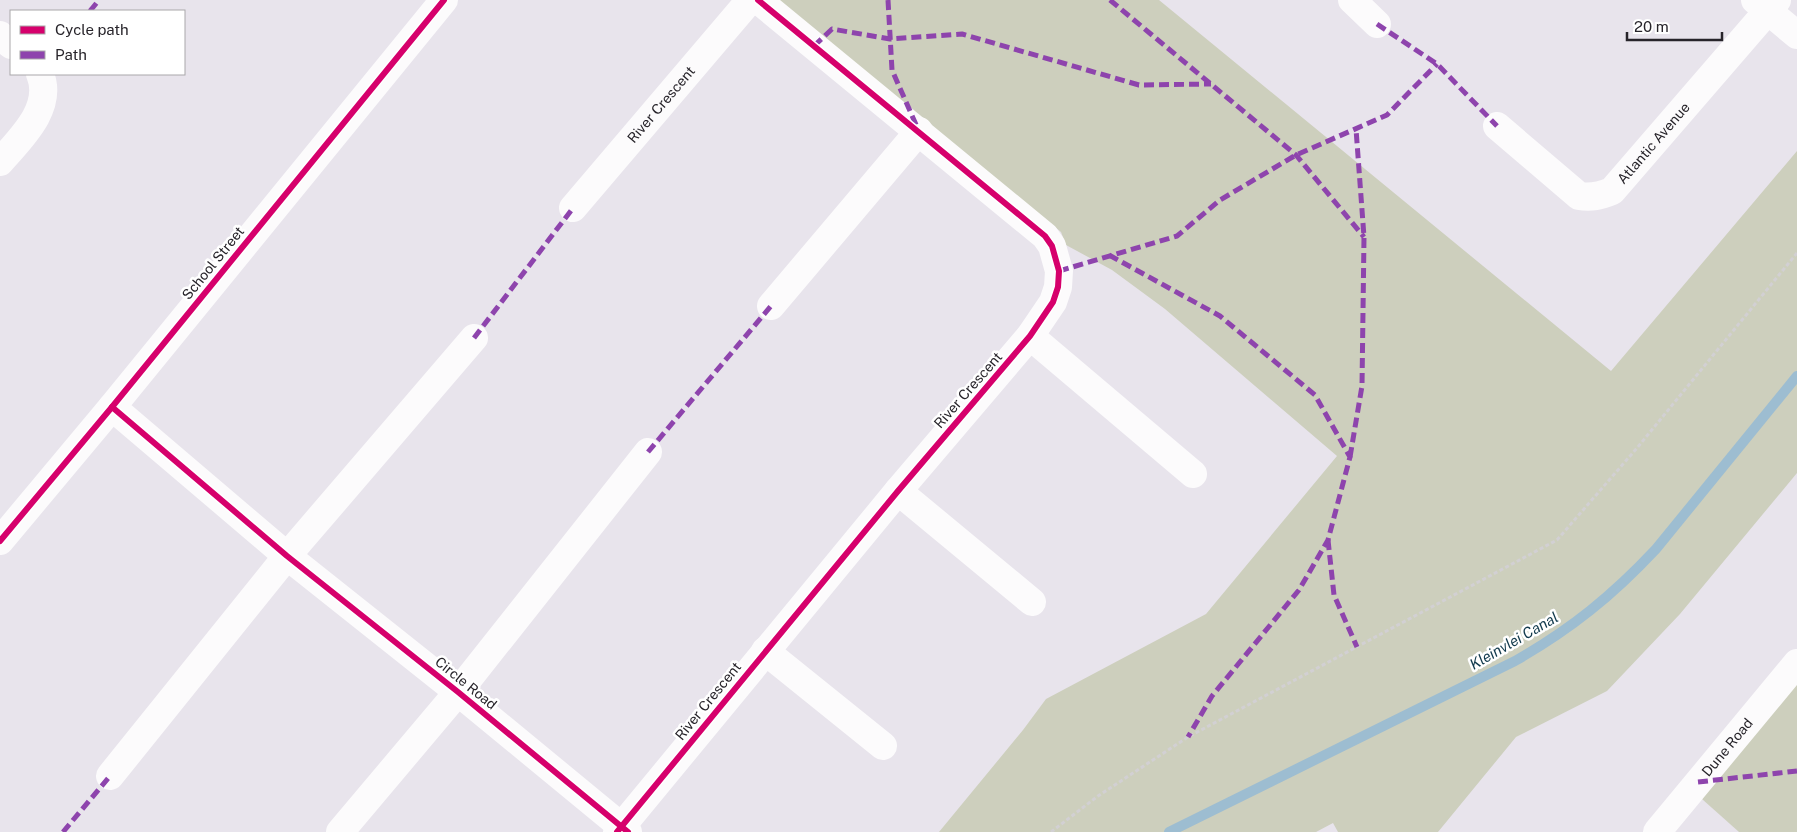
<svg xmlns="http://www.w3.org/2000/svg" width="1797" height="832" viewBox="0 0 1797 832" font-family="'Public Sans',sans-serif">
<rect width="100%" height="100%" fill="#e8e4ec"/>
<g fill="#cdcfbd">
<path d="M 778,0 L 1159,0 L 1611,371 L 1797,151 L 1797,473 L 1680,614 L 1607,691 L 1516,737 L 1438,832 L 1338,832 L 1333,823 L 1316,832 L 939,832 L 1023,730 L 1046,699 L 1206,614 L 1337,456 L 1165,309 L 1112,270 L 1066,245 L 1061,232 Z"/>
<path d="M 1797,665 L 1797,832 L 1739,832 L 1693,791 Z"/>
</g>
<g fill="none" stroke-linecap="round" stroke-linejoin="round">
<path stroke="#9dbdd1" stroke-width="10" d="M 1169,832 L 1515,661 C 1571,629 1612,596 1656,549 L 1797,376"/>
<path stroke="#d2d0d3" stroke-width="3" stroke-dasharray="4 2.5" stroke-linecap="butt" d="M 1051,832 L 1098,796 L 1188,737 L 1557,540 L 1637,448 L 1797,253"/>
<g stroke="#fcfbfc" stroke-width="28">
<path d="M 1352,0 L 1377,24"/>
<path d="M 1755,0 L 1797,35"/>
<path d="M 0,35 L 11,45"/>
<path id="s1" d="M 1497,126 L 1579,196 C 1591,198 1600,196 1612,191 L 1777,0"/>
<path d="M 0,162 C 20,139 54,108 40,74"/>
<path id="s2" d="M 573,208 L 750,0"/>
<path d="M 771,306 L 919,131"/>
<path d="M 1030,336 L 1193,474"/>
<path d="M 112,407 L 287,556 L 458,692 L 628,832"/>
<path d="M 898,491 L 1032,602"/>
<path d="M 0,541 L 112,407 L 444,0"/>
<path d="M 765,651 L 883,746"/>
<path d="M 110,776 L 287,556 L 474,338"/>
<path d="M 340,832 L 458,692 L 648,452"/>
<path d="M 617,832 L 898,491 L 1030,336 L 1053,302 L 1058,287 L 1059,271 L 1052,246 L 1045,236 L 758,0"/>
<path id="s3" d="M 1657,832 L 1797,663"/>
</g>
<g stroke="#8e44ad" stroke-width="5" stroke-dasharray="10 5" stroke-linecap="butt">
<path d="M 888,0 L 892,70 L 917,127"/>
<path d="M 1110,0 L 1296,155 L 1364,237"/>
<path d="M 90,11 L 99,0"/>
<path d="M 1377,24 L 1437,64 L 1497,126"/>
<path d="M 814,46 L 832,29 L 890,39 L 962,34 L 1139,85 L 1211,84"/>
<path d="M 1109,255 L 1220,316 L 1315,395 L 1350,457 L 1328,540 L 1299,590 L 1212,696 L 1188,737"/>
<path d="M 1059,271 L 1177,236 L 1220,200 L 1296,155 L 1387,115 L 1437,64"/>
<path d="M 474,338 L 573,208"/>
<path d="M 648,452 L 771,306"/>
<path d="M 1350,457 L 1362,386 L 1364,237 L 1356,129"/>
<path d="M 1328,540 L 1334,595 L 1357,647"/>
<path d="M 1698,782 L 1797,771"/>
<path d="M 63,832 L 110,776"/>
</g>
<g stroke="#fff" stroke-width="9">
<g id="cycleway">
<path d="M 112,407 L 287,556 L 458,692 L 628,832"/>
<path d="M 0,541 L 112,407 L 444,0"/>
<path d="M 617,832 L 898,491 L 1030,336 L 1053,302 L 1058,287 L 1059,271 L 1052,246 L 1045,236 L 758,0"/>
</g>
</g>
<use href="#cycleway" stroke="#d6006c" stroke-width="6"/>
</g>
<g text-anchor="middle" stroke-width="5" stroke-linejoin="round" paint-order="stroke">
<g font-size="14" fill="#27242a" stroke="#fff">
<text dy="5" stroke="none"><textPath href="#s2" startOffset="136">River Crescent</textPath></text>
<text dy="5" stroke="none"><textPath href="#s1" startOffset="205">Atlantic Avenue</textPath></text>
<text transform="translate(213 263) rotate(-51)" y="5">School Street</text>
<text transform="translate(968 390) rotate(-49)" y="5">River Crescent</text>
<text transform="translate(466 683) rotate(39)" y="5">Circle Road</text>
<text transform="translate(708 701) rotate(-51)" y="5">River Crescent</text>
<text dy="5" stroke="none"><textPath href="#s3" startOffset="110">Dune Road</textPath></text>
</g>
<g font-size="15" font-style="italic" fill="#123a4d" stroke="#fff">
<text transform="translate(1514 641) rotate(-30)" y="5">Kleinvlei Canal</text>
</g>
</g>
<rect x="10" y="10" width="175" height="65" fill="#ffffff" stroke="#a9a7aa"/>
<rect x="20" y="26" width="25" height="8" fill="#d6006c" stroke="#a9a7aa"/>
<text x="55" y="35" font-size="15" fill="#27242a">Cycle path</text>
<rect x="20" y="51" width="25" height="8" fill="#8e44ad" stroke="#a9a7aa"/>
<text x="55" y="60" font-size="15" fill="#27242a">Path</text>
<path d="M1627 32v8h95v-8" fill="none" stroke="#27242a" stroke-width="2.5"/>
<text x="1634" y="32" font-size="15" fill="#27242a" stroke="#ffffff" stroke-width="4" paint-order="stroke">20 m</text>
</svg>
